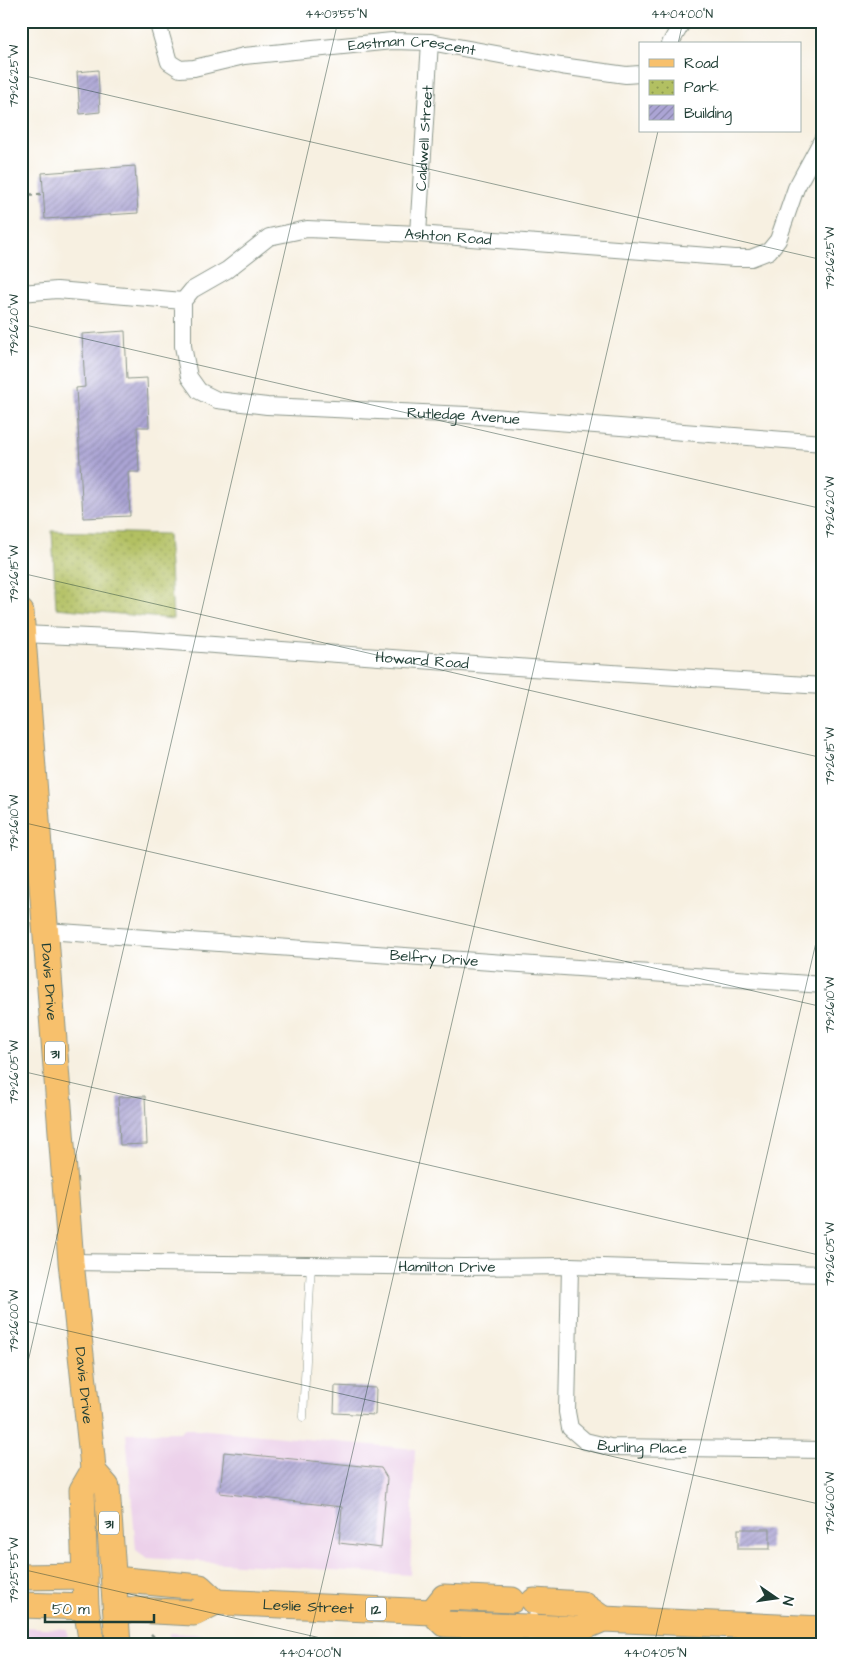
<svg xmlns="http://www.w3.org/2000/svg" width="844" height="1666" viewBox="0 0 844 1666" font-family="'Architects Daughter',sans-serif">
<defs>
<pattern id="park-dots" width="8" height="8" patternUnits="userSpaceOnUse" patternTransform="scale(1.25)"><rect width="8" height="8" fill="#b2c062"/><path d="M2 2h.1M6 6h.1" fill="none" stroke="#909d52" stroke-width="1.8" stroke-linecap="round"/></pattern>
<pattern id="building-hatch" width="6" height="6" patternUnits="userSpaceOnUse" patternTransform="scale(1.25)"><rect width="6" height="6" fill="#aba4d4"/><path d="M-1 1l2-2M0 6l6-6M5 7l2-2" fill="none" stroke="#8b87ad"/></pattern>
</defs>
<rect width="100%" height="100%" fill="#fff"/>
<filter id="ink" filterUnits="userSpaceOnUse"><feTurbulence type="fractalNoise" baseFrequency=".02" numOctaves="2"/><feDisplacementMap in="SourceGraphic" scale="10" xChannelSelector="R" yChannelSelector="G"/><feConvolveMatrix kernelMatrix="1 2 1 2 8 2 1 2 1" color-interpolation-filters="sRGB"/></filter>
<filter id="wash" filterUnits="userSpaceOnUse"><feTurbulence type="fractalNoise" baseFrequency=".0096" numOctaves="4" result="noise"/><feDisplacementMap in="SourceGraphic" scale="20" xChannelSelector="R" yChannelSelector="G"/><feGaussianBlur stdDeviation="1.12" result="paint"/><feColorMatrix in="noise" values="0 0 0 0 0 0 0 0 0 0 0 0 0 0 0 0 0 1.4 0 .05"/><feComposite in="paint" operator="in"/></filter>
<g filter="url(#wash)">
<rect width="100%" height="100%" fill="#f7f0e1"/>
<g fill="#ecd1ea">
<path d="M 185,1428 L 415,1449 L 410,1575 L 147,1558 L 136,1550 L 126,1433 L 180,1432 Z"/>
<path d="M 21,1627 L 67,1629 L 68,1645 L 21,1645 Z"/>
<path d="M 169,1633 L 407,1645 L 170,1645 Z"/>
</g>
<path fill="url(#park-dots)" stroke="#687e4b" d="M 52,531 L 168,534 L 173,619 L 56,608 Z"/>
<g id="blocks">
<g fill="url(#building-hatch)">
<path d="M 98,70 L 100,112 L 80,114 L 77,72 Z"/>
<path d="M 135,166 L 138,213 L 45,219 L 42,173 Z"/>
<path d="M 125,331 L 127,379 L 147,378 L 149,427 L 137,427 L 139,472 L 128,472 L 130,516 L 83,518 L 76,388 L 85,387 L 82,334 Z"/>
<path d="M 145,1096 L 147,1144 L 120,1145 L 118,1097 Z"/>
<path d="M 335,1386 L 376,1388 L 375,1415 L 334,1413 Z"/>
<path d="M 224,1452 L 381,1468 L 387,1478 L 381,1548 L 339,1543 L 342,1507 L 220,1493 Z"/>
<rect x="738" y="1529" width="32" height="20"/>
</g>
</g>
</g>
<g filter="url(#ink)">
<use href="#blocks" fill-opacity="0" stroke="#8b968a" stroke-width="1"/>
<g fill="none" stroke-linecap="round" stroke-linejoin="round">
<g stroke="#8b968a" stroke-width="9">
<g id="service">
<path d="M 303,1417 L 311,1265"/>
<path d="M 512,1645 L 512,1629"/>
<path d="M 532,1645 L 534,1604"/>
</g>
</g>
<g stroke="#8b968a" stroke-width="18">
<g id="minor">
<path id="s1" d="M 157,21 L 169,62 L 180,69 L 194,68 L 244,56 L 392,41 L 430,42 L 561,66 L 626,75 L 640,74"/>
<path d="M 670,44 L 683,21"/>
<path id="s2" d="M 418,234 L 430,42"/>
<path d="M 21,293 L 57,290 L 183,301"/>
<path id="s3" d="M 183,301 L 192,290 L 227,270 L 269,237 L 307,229 L 418,234 L 735,258 L 751,258 L 769,251 L 778,240 L 796,188 L 823,138"/>
<path id="s4" d="M 183,301 L 183,346 L 189,377 L 199,391 L 217,400 L 267,406 L 467,415 L 823,443"/>
<path id="s5" d="M 23,634 L 132,639 L 531,668 L 823,686"/>
<path id="s6" d="M 46,931 L 823,985"/>
<path id="s7" d="M 71,1262 L 464,1267 L 570,1266 L 823,1274"/>
<path id="s8" d="M 570,1266 L 567,1412 L 570,1428 L 585,1441 L 610,1447 L 823,1450"/>
</g>
</g>
<g stroke="#8b968a" stroke-width="27">
<g id="primary">
<path id="s9" d="M 21,612 L 71,1262 L 92,1457 L 93,1471 L 82,1490 L 86,1607 L 92,1645"/>
<path d="M 93,1471 L 107,1487 L 118,1645"/>
<path d="M 21,1577 L 85,1576"/>
<path d="M 114,1579 L 200,1587 L 216,1602"/>
<path d="M 534,1601 L 582,1604 L 603,1619"/>
<path d="M 21,1605 L 86,1607"/>
<path id="s10" d="M 116,1609 L 194,1613 L 216,1602 L 432,1612 L 444,1624 L 580,1629 L 603,1619 L 823,1629"/>
<path d="M 432,1612 L 444,1597 L 512,1600"/>
</g>
</g>
<g stroke="#8b968a" stroke-width="2.5" stroke-dasharray="4 4" stroke-linecap="butt">
<path d="M 21,195 L 42,194"/>
<path d="M 151,1634 L 162,1645"/>
</g>
<use href="#service" stroke="#fff" stroke-width="8"/>
<use href="#minor" stroke="#fff" stroke-width="16"/>
<use href="#primary" stroke="#f7c06c" stroke-width="25"/>
</g>
</g>
<path fill="none" stroke="#1f3d34" stroke-width="1" stroke-opacity="0.45" d="M 678,44 L 683,21M 21,75 L 823,260M 21,324 L 823,509M 21,573 L 823,758M 21,822 L 823,1007M 21,1071 L 823,1256M 21,1320 L 823,1505M 21,1392 L 338,21M 21,1569 L 351,1645M 308,1645 L 658,131M 654,1645 L 823,912"/>
<g text-anchor="middle" stroke-width="5" stroke-linejoin="round" paint-order="stroke">
<g fill="#fff" stroke="#627771" stroke-width="1">
<rect x="45" y="1041.5" width="20" height="23" rx="4"/>
<rect x="99" y="1511.5" width="20" height="23" rx="4"/>
<rect x="366" y="1597.5" width="20" height="23" rx="4"/>
</g>
<g font-size="14" font-weight="bold" fill="#1f3d34">
<text x="55" y="1058">31</text>
<text x="109" y="1528">31</text>
<text x="376" y="1614">12</text>
</g>
<g font-size="15" fill="#1f3d34" stroke="#fff">
<text dy="5" stroke="none"><textPath href="#s1" startOffset="290">Eastman Crescent</textPath></text>
<text dy="5" stroke="none"><textPath href="#s2" startOffset="96">Caldwell Street</textPath></text>
<text dy="5" stroke="none"><textPath href="#s3" startOffset="288">Ashton Road</textPath></text>
<text dy="5" stroke="none"><textPath href="#s4" startOffset="361">Rutledge Avenue</textPath></text>
<text dy="5" stroke="none"><textPath href="#s5" startOffset="400">Howard Road</textPath></text>
<text dy="5" stroke="none"><textPath href="#s6" startOffset="389">Belfry Drive</textPath></text>
<text dy="5" stroke="none"><textPath href="#s9" startOffset="371">Davis Drive</textPath></text>
<text dy="5" stroke="none"><textPath href="#s7" startOffset="376">Hamilton Drive</textPath></text>
<text dy="5" stroke="none"><textPath href="#s9" startOffset="776">Davis Drive</textPath></text>
<text dy="5" stroke="none"><textPath href="#s8" startOffset="240">Burling Place</textPath></text>
<text dy="5" stroke="none"><textPath href="#s10" startOffset="195">Leslie Street</textPath></text>
</g>
</g>
<rect width="844" height="1666" fill="none" stroke="#fff" stroke-width="55"/>
<rect x="639" y="42" width="162" height="90" fill="#ffffff" stroke="#a5b1ae"/>
<rect x="649" y="59" width="25" height="8" fill="#f7c06c" stroke="#a5b1ae"/>
<text x="684" y="68" font-size="15" fill="#1f3d34">Road</text>
<rect x="649" y="80" width="25" height="15" fill="url(#park-dots)" stroke="#a5b1ae"/>
<text x="684" y="92" font-size="15" fill="#1f3d34">Park</text>
<rect x="649" y="105" width="25" height="15" fill="url(#building-hatch)" stroke="#a5b1ae"/>
<text x="684" y="118" font-size="15" fill="#1f3d34">Building</text>
<g transform="translate(776 1598) rotate(103)" stroke="#ffffff" stroke-width="4" paint-order="stroke">
<path d="M0-4L9 19L0 12L-9 19Z" fill="#1f3d34"/>
<text y="-8" font-size="14" font-weight="bold" text-anchor="middle" fill="#1f3d34">N</text>
</g>
<path d="M45 1614v8h109v-8" fill="none" stroke="#1f3d34" stroke-width="2.5"/>
<text x="52" y="1614" font-size="15" fill="#1f3d34" stroke="#ffffff" stroke-width="4" paint-order="stroke">50 m</text>
<rect x="28" y="28" width="788" height="1610" fill="none" stroke="#1f3d34" stroke-width="2"/>
<g font-size="12" text-anchor="middle" fill="#1f3d34">
<text x="336" y="18">44°03'55"N</text>
<text x="682" y="18">44°04'00"N</text>
<text transform="translate(14 76) rotate(-90)" y="4">79°26'25"W</text>
<text transform="translate(830 258) rotate(-90)" y="4">79°26'25"W</text>
<text transform="translate(14 325) rotate(-90)" y="4">79°26'20"W</text>
<text transform="translate(830 507) rotate(-90)" y="4">79°26'20"W</text>
<text transform="translate(14 574) rotate(-90)" y="4">79°26'15"W</text>
<text transform="translate(830 756) rotate(-90)" y="4">79°26'15"W</text>
<text transform="translate(14 823) rotate(-90)" y="4">79°26'10"W</text>
<text transform="translate(830 1005) rotate(-90)" y="4">79°26'10"W</text>
<text transform="translate(14 1072) rotate(-90)" y="4">79°26'05"W</text>
<text transform="translate(830 1254) rotate(-90)" y="4">79°26'05"W</text>
<text transform="translate(14 1321) rotate(-90)" y="4">79°26'00"W</text>
<text transform="translate(830 1503) rotate(-90)" y="4">79°26'00"W</text>
<text transform="translate(14 1570) rotate(-90)" y="4">79°25'55"W</text>
<text x="310" y="1657">44°04'00"N</text>
<text x="655" y="1657">44°04'05"N</text>
</g>
</svg>
